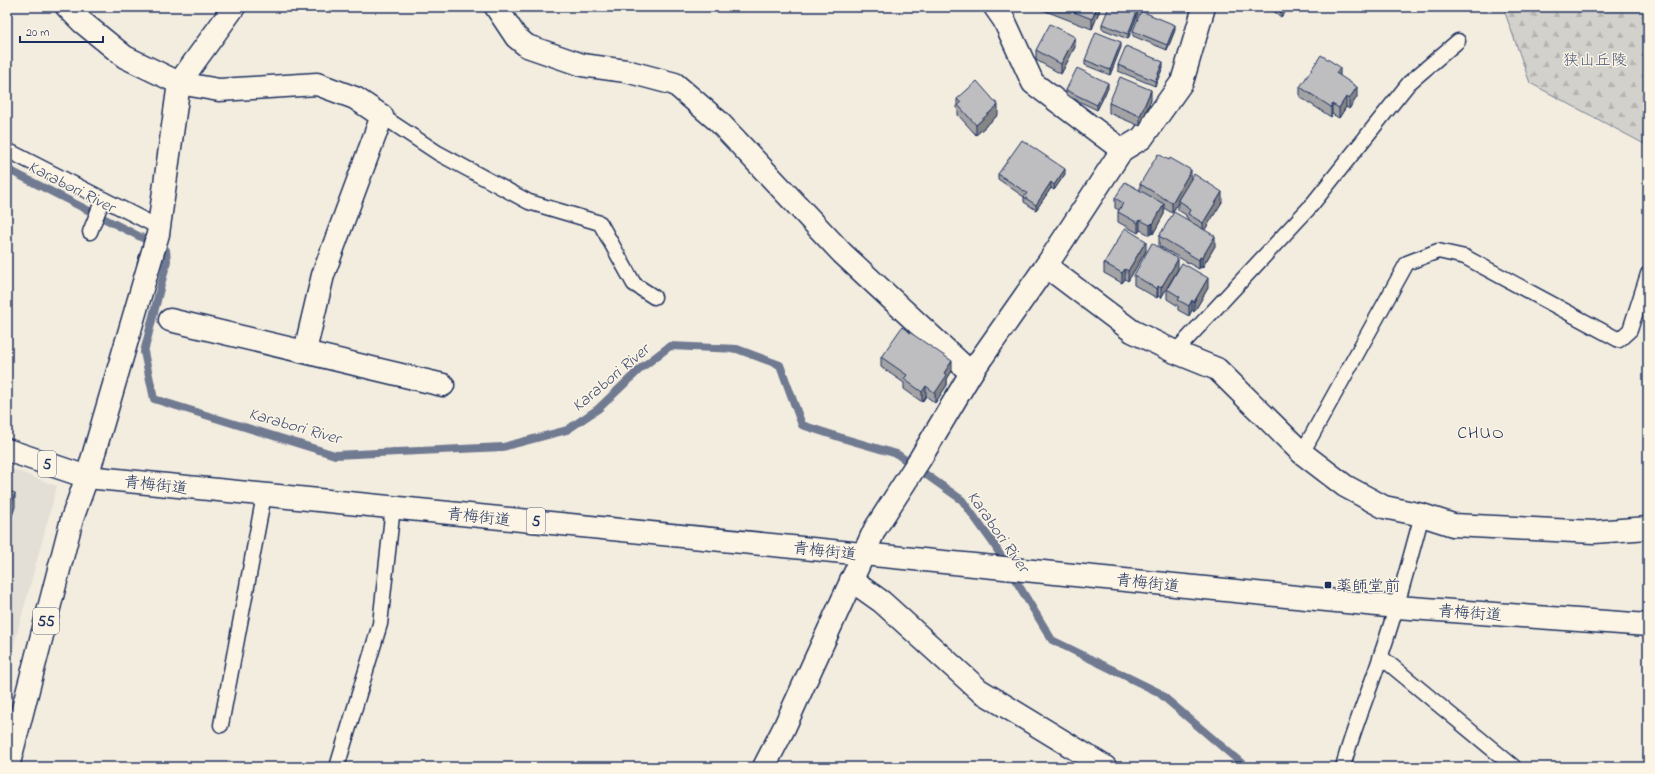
<svg xmlns="http://www.w3.org/2000/svg" width="1655" height="774" viewBox="0 0 1655 774" font-family="'Indie Flower','Klee One',sans-serif">
<defs>
<pattern id="forest-firs" width="22" height="20" patternUnits="userSpaceOnUse"><rect width="22" height="20" fill="#d3d1cc"/><path d="M5 1l3.5 6h-7zM16 11l3.5 6h-7z" fill="#b5b4b2"/></pattern>
</defs>
<rect width="100%" height="100%" fill="#f3ede0"/>
<filter id="ink" filterUnits="userSpaceOnUse"><feTurbulence type="fractalNoise" baseFrequency=".025" numOctaves="2"/><feDisplacementMap in="SourceGraphic" scale="8" xChannelSelector="R" yChannelSelector="G"/><feConvolveMatrix kernelMatrix="1 2 1 2 8 2 1 2 1" color-interpolation-filters="sRGB"/></filter>
<g filter="url(#ink)">
<path fill="#e3dfd6" d="M 7,467 L 57,486 L 7,671 Z"/>
<path fill="url(#forest-firs)" stroke="#778095" d="M 1503,7 L 1648,7 L 1648,146 L 1530,83 Z"/>
<g fill="none" stroke-linecap="round" stroke-linejoin="round">
<path stroke="#707a91" stroke-width="8" d="M 7,169 L 166,250 L 167,261 L 144,352 L 154,399 L 335,455 L 503,447 L 567,430 L 598,409 L 641,368 L 670,346 L 737,349 L 780,365 L 802,425 L 842,438 L 897,454 L 962,500 L 993,543 L 1052,640 L 1158,692 L 1246,767"/>
<g stroke="#1b2f5e" stroke-width="17">
<g id="service">
<path d="M 382,116 L 438,153 L 529,202 L 600,223 L 634,284 L 654,297"/>
<path d="M 7,150 L 160,228"/>
<path d="M 90,232 L 103,199"/>
<path d="M 1175,352 L 1310,207 L 1409,83 L 1458,41"/>
<path d="M 1302,453 L 1407,263 L 1438,251 L 1465,257 L 1619,340 L 1630,330 L 1648,274"/>
<path d="M 1381,657 L 1514,767"/>
<path d="M 221,725 L 264,495"/>
<path d="M 337,767 L 380,624 L 393,507"/>
<path d="M 1343,767 C 1353,728 1369,693 1381,655 C 1397,609 1409,562 1422,515"/>
</g>
</g>
<g stroke="#1b2f5e" stroke-width="25">
<g id="minor">
<path d="M 67,7 L 82,22 L 125,57 L 179,83 L 219,90 L 317,84 L 355,98 L 382,116 L 323,275 L 305,351"/>
<path d="M 496,7 L 516,37 L 527,46 L 582,65 L 626,71 L 675,84 L 718,121 L 842,253 L 971,373"/>
<path d="M 995,7 L 1004,20 L 1033,83 L 1122,150"/>
<path d="M 1046,266 L 1132,331 L 1175,352 L 1217,369 L 1302,453 L 1345,486 L 1384,507 L 1422,515 L 1453,525 L 1594,532 L 1648,528"/>
<path d="M 170,320 L 443,385"/>
<path d="M 87,477 L 158,234 L 179,83 L 234,7"/>
<path d="M 851,580 L 882,602 L 979,690 L 1105,767"/>
<path d="M 764,767 L 784,728 L 875,529 L 920,459 L 971,373 L 1046,266 L 1122,150 L 1142,138 L 1182,82 L 1204,7"/>
</g>
</g>
<g stroke="#1b2f5e" stroke-width="25">
<g id="primary">
<path d="M 7,450 L 87,477 L 1397,607 L 1648,625"/>
<path d="M 8,767 L 72,519 L 87,477"/>
</g>
</g>
<use href="#service" stroke="#fcf5e5" stroke-width="14"/>
<use href="#minor" stroke="#fcf5e5" stroke-width="22"/>
<use href="#primary" stroke="#fcf5e5" stroke-width="22"/>
</g>
<g fill="#a3a3a5" stroke="#1b2f5e">
<path d="M 1035,7 L 1101,7 L 1092,29 Z"/>
<path d="M 1268,7 L 1289,7 L 1281,17 Z"/>
<path d="M 1138,14 L 1128,39 L 1102,29 L 1102,24 Z"/>
<path d="M 1175,30 L 1167,50 L 1133,36 L 1133,31 Z"/>
<path d="M 1075,47 L 1061,74 L 1036,60 L 1036,50 Z"/>
<path d="M 1121,47 L 1110,75 L 1085,65 L 1085,60 Z"/>
<path d="M 1118,65 L 1163,67 L 1155,86 L 1118,71 Z"/>
<path d="M 1340,76 L 1357,97 L 1349,109 L 1346,107 L 1339,118 L 1332,114 L 1331,117 L 1300,97 L 1300,87 Z"/>
<path d="M 1108,88 L 1097,110 L 1066,95 L 1066,90 Z"/>
<path d="M 957,99 L 998,115 L 976,135 L 958,115 L 958,110 L 957,109 Z"/>
<path d="M 1151,100 L 1140,126 L 1109,113 L 1109,103 Z"/>
<path d="M 998,174 L 1065,174 L 1054,190 L 1051,188 L 1036,210 L 1024,202 L 1024,197 L 998,179 Z"/>
<path d="M 1191,179 L 1222,202 L 1204,230 L 1215,246 L 1202,268 L 1200,267 L 1199,269 L 1159,246 L 1159,236 L 1188,220 L 1188,219 L 1186,217 L 1186,215 L 1178,210 L 1178,203 L 1172,213 L 1164,208 L 1164,214 L 1153,234 L 1152,233 L 1150,235 L 1140,230 L 1138,233 L 1118,222 L 1118,212 L 1119,210 L 1115,208 L 1115,198 L 1140,190 L 1140,184 Z"/>
<path d="M 1146,251 L 1128,281 L 1125,279 L 1122,283 L 1104,273 L 1104,263 Z"/>
<path d="M 1178,269 L 1161,298 L 1158,296 L 1157,298 L 1134,285 L 1134,275 Z"/>
<path d="M 1208,288 L 1194,312 L 1192,310 L 1189,316 L 1178,310 L 1178,306 L 1167,299 L 1167,289 Z"/>
<path d="M 881,357 L 952,371 L 947,379 L 947,385 L 935,403 L 926,396 L 922,402 L 904,389 L 904,383 L 881,367 Z"/>
</g>
<g fill="#858586" stroke="#1b2f5e">
<path d="M 1097,7 L 1101,7 L 1092,29 L 1092,19 Z"/>
<path d="M 1281,7 L 1289,7 L 1281,17 Z"/>
<path d="M 1138,9 L 1138,14 L 1128,39 L 1128,34 Z"/>
<path d="M 1175,25 L 1175,30 L 1167,50 L 1167,45 Z"/>
<path d="M 1075,37 L 1075,47 L 1061,74 L 1061,64 Z"/>
<path d="M 1121,42 L 1121,47 L 1110,75 L 1110,70 Z"/>
<path d="M 1163,62 L 1163,67 L 1155,86 L 1155,81 Z"/>
<path d="M 1340,67 L 1340,77 L 1336,73 Z"/>
<path d="M 1108,83 L 1108,88 L 1097,110 L 1097,105 Z"/>
<path d="M 1357,87 L 1357,97 L 1349,109 L 1349,99 Z"/>
<path d="M 1151,90 L 1151,100 L 1140,126 L 1140,116 Z"/>
<path d="M 1346,97 L 1346,107 L 1339,118 L 1339,108 Z"/>
<path d="M 1332,104 L 1332,114 L 1331,117 L 1331,107 Z"/>
<path d="M 998,105 L 998,115 L 976,135 L 976,125 Z"/>
<path d="M 1065,169 L 1065,174 L 1054,190 L 1054,185 Z"/>
<path d="M 1191,170 L 1191,180 L 1178,200 L 1178,203 L 1172,213 L 1172,203 Z"/>
<path d="M 1051,182 L 1051,188 L 1036,210 L 1036,205 Z"/>
<path d="M 1222,192 L 1222,202 L 1203,233 L 1203,223 Z"/>
<path d="M 1164,204 L 1164,214 L 1153,234 L 1153,224 Z"/>
<path d="M 1140,220 L 1140,230 L 1138,233 L 1138,223 Z"/>
<path d="M 1152,223 L 1152,233 L 1150,235 L 1150,225 Z"/>
<path d="M 1215,236 L 1215,246 L 1202,268 L 1202,258 Z"/>
<path d="M 1146,241 L 1146,251 L 1128,281 L 1128,271 Z"/>
<path d="M 1200,257 L 1200,267 L 1199,269 L 1199,260 Z"/>
<path d="M 1178,259 L 1178,269 L 1161,298 L 1161,288 Z"/>
<path d="M 1125,269 L 1125,279 L 1122,283 L 1122,273 Z"/>
<path d="M 1208,278 L 1208,288 L 1194,312 L 1194,302 Z"/>
<path d="M 1158,286 L 1158,296 L 1157,298 L 1157,289 Z"/>
<path d="M 1192,300 L 1192,310 L 1189,316 L 1189,306 Z"/>
<path d="M 952,361 L 952,371 L 947,379 L 947,385 L 935,403 L 935,393 L 944,373 Z"/>
<path d="M 926,386 L 926,396 L 922,402 L 922,392 Z"/>
<path d="M 15,493 L 15,507 L 7,531 L 7,516 Z"/>
</g>
<g fill="#bebec0" stroke="#1b2f5e">
<path d="M 1061,7 L 1097,7 L 1092,19 Z"/>
<path d="M 1109,7 L 1132,7 L 1138,9 L 1128,34 L 1102,24 Z"/>
<path d="M 1141,11 L 1175,25 L 1167,45 L 1133,31 Z"/>
<path d="M 1050,24 L 1075,37 L 1061,64 L 1036,50 Z"/>
<path d="M 1096,32 L 1121,42 L 1110,70 L 1085,60 Z"/>
<path d="M 1126,46 L 1163,62 L 1155,81 L 1118,65 Z"/>
<path d="M 1321,55 L 1340,67 L 1336,73 L 1357,87 L 1349,99 L 1346,97 L 1339,108 L 1332,104 L 1331,107 L 1300,87 Z"/>
<path d="M 1077,68 L 1108,83 L 1097,105 L 1066,90 Z"/>
<path d="M 1120,77 L 1151,90 L 1140,116 L 1109,103 Z"/>
<path d="M 977,81 L 998,105 L 976,125 L 958,105 L 961,103 L 957,99 Z"/>
<path d="M 1022,140 L 1065,169 L 1054,185 L 1051,182 L 1036,205 L 1024,197 L 1027,193 L 998,174 Z"/>
<path d="M 1158,154 L 1169,160 L 1170,158 L 1191,170 L 1172,203 L 1140,184 Z"/>
<path d="M 1194,174 L 1222,192 L 1203,223 L 1188,214 L 1190,210 L 1186,207 L 1187,206 L 1178,200 Z"/>
<path d="M 1125,182 L 1164,204 L 1153,224 L 1152,223 L 1150,225 L 1140,220 L 1138,223 L 1118,212 L 1123,203 L 1115,198 Z"/>
<path d="M 1174,212 L 1215,236 L 1202,258 L 1200,257 L 1199,260 L 1159,236 Z"/>
<path d="M 1125,228 L 1146,241 L 1128,271 L 1125,269 L 1122,273 L 1104,263 Z"/>
<path d="M 1152,243 L 1178,259 L 1161,288 L 1158,286 L 1157,289 L 1134,275 Z"/>
<path d="M 1182,263 L 1208,278 L 1194,302 L 1192,300 L 1189,306 L 1178,300 L 1180,297 L 1167,289 Z"/>
<path d="M 902,327 L 952,361 L 944,373 L 947,375 L 935,393 L 926,386 L 922,392 L 904,379 L 907,375 L 881,357 Z"/>
<path d="M 7,490 L 15,493 L 7,516 Z"/>
</g>
</g>
<rect fill="#1b2f5e" stroke="#fcf5e5" stroke-width="1.5" x="1324" y="581" width="8" height="8" rx="2"/>
<g text-anchor="middle" stroke-width="3" stroke-linejoin="round" paint-order="stroke">
<g fill="#fcf5e5" stroke="#5e6a86" stroke-width="1">
<rect x="38" y="451" width="18" height="26" rx="3"/>
<rect x="527" y="508" width="18" height="26" rx="3"/>
<rect x="33" y="608" width="26" height="26" rx="3"/>
</g>
<g font-size="15" font-weight="bold" fill="#1b2f5e">
<text x="47" y="469">5</text>
<text x="536" y="526">5</text>
<text x="46" y="626">55</text>
</g>
<g font-size="16" fill="#49587a" stroke="#fcf5e5">
<text x="1595" y="65">狭山丘陵</text>
</g>
<g font-size="16" fill="#1b2f5e" stroke="#fcf5e5">
<text transform="translate(156 484) rotate(6)" y="6">青梅街道</text>
<text transform="translate(479 516) rotate(6)" y="6">青梅街道</text>
<text transform="translate(825 550) rotate(6)" y="6">青梅街道</text>
<text transform="translate(1148 582) rotate(6)" y="6">青梅街道</text>
<text transform="translate(1470 612) rotate(4)" y="6">青梅街道</text>
</g>
<g font-size="16" fill="#1b2f5e" stroke="#fcf5e5" text-anchor="start">
<text x="1336" y="591">薬師堂前</text>
</g>
<g font-size="17" font-style="italic" fill="#465478" stroke="#fcf5e5">
<text transform="translate(72 186) rotate(27)" y="6">Karabori River</text>
<text transform="translate(610 377) rotate(-40)" y="6">Karabori River</text>
<text transform="translate(295 425) rotate(16)" y="6">Karabori River</text>
<text transform="translate(999 531) rotate(55)" y="6">Karabori River</text>
</g>
<g font-size="18" letter-spacing="1" fill="#1b2f5e" stroke="#fcf5e5">
<text x="1481" y="438">CHUO</text>
</g>
</g>
<rect width="1655" height="774" fill="none" stroke="#fcf5e5" stroke-width="24"/>
<rect x="12" y="12" width="1631" height="750" fill="none" stroke="#1b2f5e" stroke-width="1.5" filter="url(#ink)"/>
<path d="M20 36v6h83v-6" fill="none" stroke="#1b2f5e" stroke-width="2"/>
<text x="26" y="36" font-size="12" fill="#1b2f5e" stroke="#fcf5e5" stroke-width="3" paint-order="stroke">20 m</text>
</svg>
